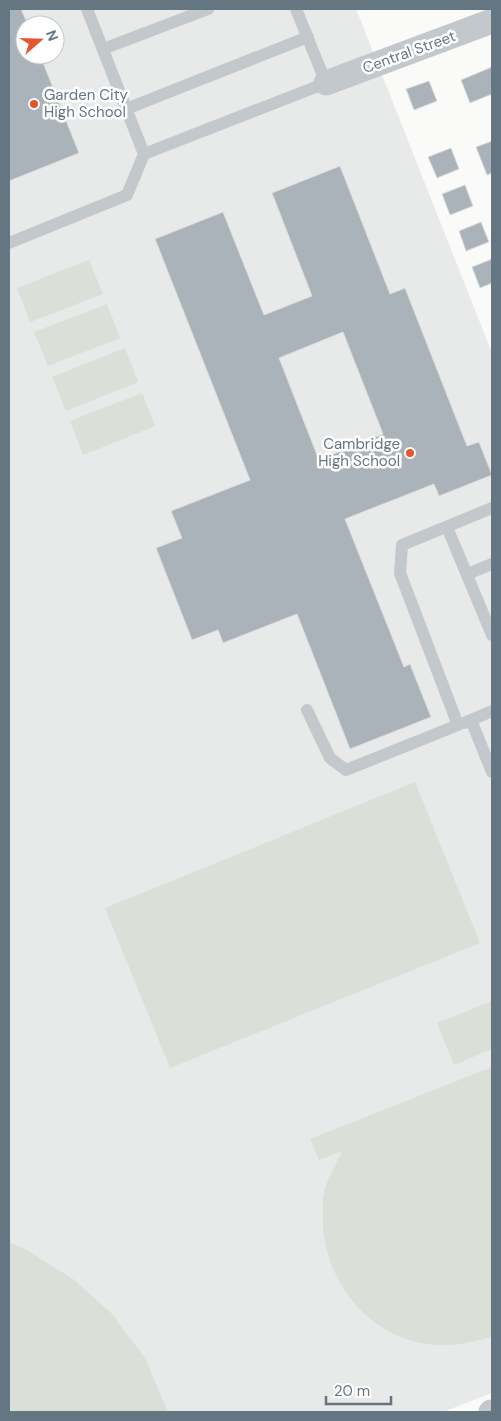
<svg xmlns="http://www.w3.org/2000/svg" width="501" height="1421" viewBox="0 0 501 1421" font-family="'DM Sans',sans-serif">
<rect width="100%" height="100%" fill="#fafaf8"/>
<path fill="#e8e9e9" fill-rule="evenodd" d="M 9,9 L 356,9 L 492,353 L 492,1393 L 443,1412 L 9,1412 ZM 25,25 L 55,25 L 55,55 L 25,55 Z"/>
<g fill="#dadfd7">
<path d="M 89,260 L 103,294 L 30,322 L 17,288 Z"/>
<path d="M 107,304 L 120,338 L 48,366 L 34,332 Z"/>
<path d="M 125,348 L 138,382 L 66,411 L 52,377 Z"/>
<path d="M 142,393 L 155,426 L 83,455 L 70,421 Z"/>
<path d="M 415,782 L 480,943 L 170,1068 L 105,908 Z"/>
<path d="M 492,1001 L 492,1049 L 454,1065 L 437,1023 Z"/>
<path d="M 492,1067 L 492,1337 C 469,1343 445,1348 421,1343 C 361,1331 320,1272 323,1212 C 323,1206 322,1199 324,1193 C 327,1179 336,1165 342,1151 L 319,1160 L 310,1139 Z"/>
<path d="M 9,1242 L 25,1249 L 73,1279 L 111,1313 L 145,1358 L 168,1412 L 9,1412 Z"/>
</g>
<g fill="#aab3b9" stroke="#dcdcda" fill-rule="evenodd">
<path d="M 9,9 L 21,9 L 28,25 L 25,25 L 25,55 L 40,55 L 79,153 L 9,181 Z"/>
<path d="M 492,67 L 492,94 L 470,103 L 461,80 Z"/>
<path d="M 429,81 L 437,101 L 414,110 L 406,89 Z"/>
<path d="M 492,141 L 492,173 L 487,175 L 476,147 Z"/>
<path d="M 451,148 L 459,169 L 437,178 L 428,157 Z"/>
<path d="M 340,166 L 390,294 L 405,288 L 467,446 L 479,442 L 492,475 L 439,496 L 434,484 L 345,519 L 404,667 L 410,664 L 431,717 L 350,749 L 297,614 L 223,643 L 218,630 L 192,640 L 156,548 L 182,538 L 171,511 L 250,480 L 155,239 L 223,212 L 264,315 L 312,296 L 272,193 ZM 343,332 L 383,434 L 319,460 L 279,358 Z"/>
<path d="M 465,185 L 473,206 L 450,215 L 442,194 Z"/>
<path d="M 481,222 L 489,242 L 466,251 L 459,231 Z"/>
<path d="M 492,259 L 492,283 L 480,288 L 472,267 Z"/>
</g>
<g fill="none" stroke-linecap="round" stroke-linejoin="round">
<g stroke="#c3c8cc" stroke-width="12">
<path d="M 87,9 L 144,154 L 326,83 L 296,9"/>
<path d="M 103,49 L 208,9"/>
<path d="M 126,109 L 308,37"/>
<path d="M 9,243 L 127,195 L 144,154"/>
<path d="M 447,527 L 492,635"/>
<path d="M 467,574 L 492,564"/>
<path d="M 307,710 L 330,758 L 346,770 L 458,725 L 400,573 L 402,545 L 492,508"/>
<path d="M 471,720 L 492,772"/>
<path d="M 464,723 L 492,711"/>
</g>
<g stroke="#c3c8cc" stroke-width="25">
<path d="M 326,83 L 492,21"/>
<path d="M 491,1412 L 492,1412"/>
</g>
</g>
<g fill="#e4572e" stroke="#fff" stroke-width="2">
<circle cx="34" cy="104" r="5"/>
<circle cx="410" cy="453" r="5"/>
</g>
<g text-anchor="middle" stroke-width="5" stroke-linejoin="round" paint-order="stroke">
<g font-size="15" fill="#657683" stroke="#fff">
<text transform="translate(409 52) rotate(-20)" y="5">Central Street</text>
</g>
<g font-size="15" fill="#657683" stroke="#fff" text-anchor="start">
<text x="44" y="100">Garden City<tspan x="44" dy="17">High School</tspan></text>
<text x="400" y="449" text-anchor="end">Cambridge<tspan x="400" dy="17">High School</tspan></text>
</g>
</g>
<rect width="501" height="1421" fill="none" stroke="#657683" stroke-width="20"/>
<g transform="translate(40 40) rotate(70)"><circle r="24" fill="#ffffff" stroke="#c1c8cd"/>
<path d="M0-4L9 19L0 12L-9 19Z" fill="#e4572e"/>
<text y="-8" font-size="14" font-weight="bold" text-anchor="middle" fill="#657683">N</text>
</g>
<path d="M326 1396v8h65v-8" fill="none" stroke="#657683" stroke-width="2.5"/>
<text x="334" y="1396" font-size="15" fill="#657683" stroke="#ffffff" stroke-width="4" paint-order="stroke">20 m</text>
</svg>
